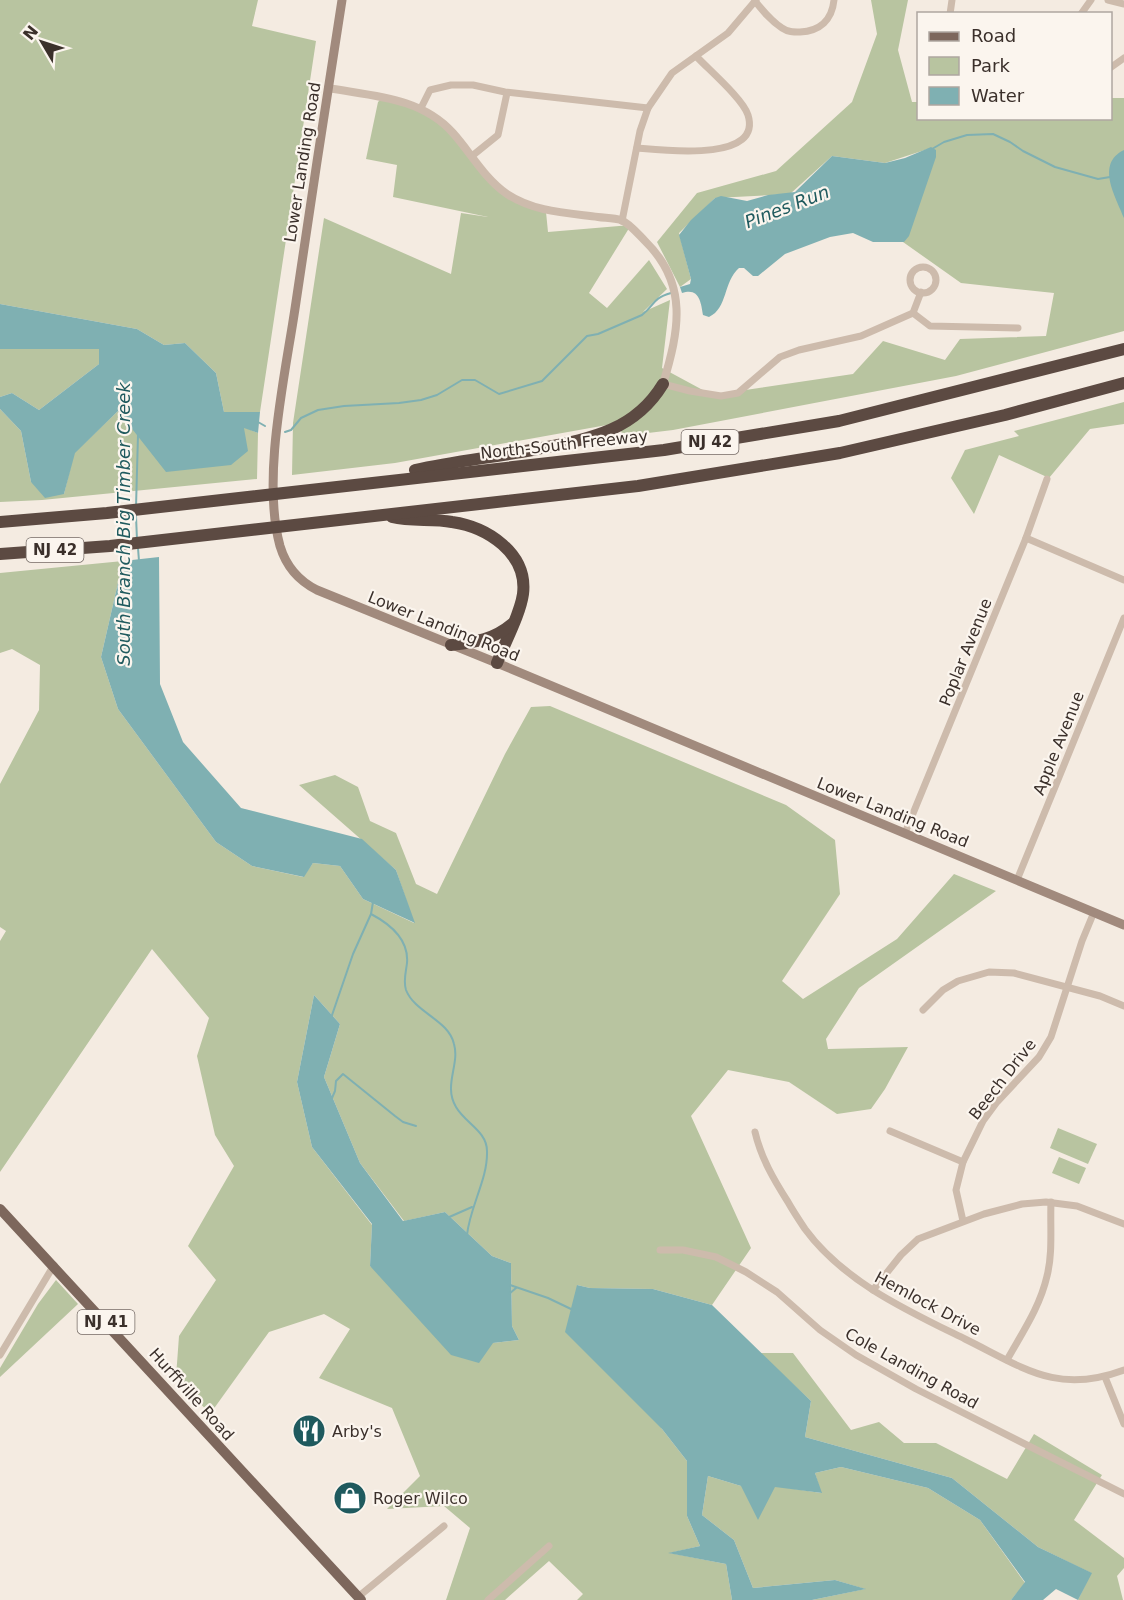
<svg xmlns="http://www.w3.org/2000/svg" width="1124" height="1600" viewBox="0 0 1124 1600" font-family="'DejaVu Sans',sans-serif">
<rect width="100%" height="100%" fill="#f4ebe1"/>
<g fill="#b8c4a0" fill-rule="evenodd">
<path d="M 0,0 L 258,0 L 252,26 L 316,41 L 260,412 L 224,412 L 216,373 L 185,343 L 164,345 L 137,329 L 0,304 Z"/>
<path d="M 871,0 L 908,0 L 898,50 L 912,102 L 918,102 L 918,118 L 1110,118 L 1111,98 L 1124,98 L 1124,331 L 956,376 L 673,430 L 623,436 L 618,423 L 395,463 L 292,475 L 293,423 L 324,218 L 451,274 L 461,213 L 488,217 L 393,197 L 397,165 L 366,159 L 378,102 L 383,97 L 437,117 L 496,185 L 546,212 L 548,232 L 631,225 L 589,293 L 607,308 L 649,260 L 667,289 L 643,312 L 670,300 L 662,368 L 712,395 L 853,374 L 883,341 L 945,360 L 960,339 L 1046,336 L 1054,293 L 961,283 L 903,242 L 931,148 L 885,163 L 832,156 L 790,194 L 715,198 L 679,233 L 691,279 L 680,287 L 657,242 L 697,193 L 776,171 L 852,102 L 877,34 Z"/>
<path d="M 99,348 L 99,364 L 39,410 L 12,393 L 0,397 L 0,349 Z"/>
<path d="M 1124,402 L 1124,424 L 1090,429 L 1049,478 L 999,455 L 974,514 L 951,478 L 965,450 L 1019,436 L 1014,431 Z"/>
<path d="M 0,409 L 21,431 L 31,482 L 64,494 L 74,453 L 118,411 L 244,427 L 258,433 L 257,479 L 42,500 L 0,502 Z"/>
<path d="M 123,561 L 101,657 L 118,709 L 216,842 L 252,866 L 303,877 L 313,863 L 340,866 L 363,899 L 414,923 L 396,870 L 299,785 L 335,775 L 358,787 L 370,821 L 396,833 L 416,884 L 437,894 L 505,754 L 531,707 L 550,706 L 786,805 L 835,840 L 840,894 L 782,981 L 803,999 L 897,939 L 954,874 L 996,891 L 859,988 L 826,1039 L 828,1049 L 908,1047 L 885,1089 L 871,1109 L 837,1114 L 789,1082 L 728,1070 L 691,1116 L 751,1248 L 712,1305 L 653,1289 L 590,1288 L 577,1285 L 662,1429 L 687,1461 L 687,1516 L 700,1546 L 670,1553 L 726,1564 L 732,1600 L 577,1600 L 583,1594 L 549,1561 L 505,1600 L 446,1600 L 470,1528 L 444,1506 L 387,1509 L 420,1476 L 392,1408 L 319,1378 L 350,1329 L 324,1314 L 269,1332 L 210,1414 L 176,1377 L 179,1336 L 216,1280 L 188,1246 L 234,1166 L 215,1135 L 197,1056 L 209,1018 L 152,949 L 0,1172 L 0,941 L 6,931 L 0,927 L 0,784 L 39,710 L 40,665 L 12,649 L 0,653 L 0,573 ZM 314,995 L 340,1024 L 324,1077 L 360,1163 L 404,1221 L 445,1212 L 492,1256 L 511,1263 L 512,1326 L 519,1340 L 493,1343 L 370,1266 L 372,1225 L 312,1147 L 297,1082 Z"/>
<path d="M 1058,1128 L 1097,1144 L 1088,1164 L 1050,1148 Z"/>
<path d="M 1059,1157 L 1086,1168 L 1079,1184 L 1052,1173 Z"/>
<path d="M 56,1280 L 78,1304 L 0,1377 L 0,1368 L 38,1304 Z"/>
<path d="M 760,1353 L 793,1353 L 851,1430 L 879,1422 L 904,1443 L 936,1443 L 1007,1479 L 1034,1434 L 1102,1475 L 1074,1520 L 1124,1558 L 1124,1568 L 1117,1576 L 1123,1600 L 1078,1600 L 1091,1573 L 1038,1547 L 952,1478 L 805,1437 L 811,1401 Z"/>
<path d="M 841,1467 L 928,1488 L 980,1520 L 1025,1583 L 1011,1600 L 812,1600 L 865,1589 L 835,1580 L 753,1588 L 734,1540 L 702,1515 L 708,1476 L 741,1486 L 775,1486 L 821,1493 L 815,1473 Z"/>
</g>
<g fill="#7fb0b2">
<path d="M 931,147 L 936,150 L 936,157 L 909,236 L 904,242 L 873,242 L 853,233 L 830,237 L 785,254 L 758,276 L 753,276 L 744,268 L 739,268 C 723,282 728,308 709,317 L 703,315 C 701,302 699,287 682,293 L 680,287 L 690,284 L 691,279 L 679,235 L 691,220 L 715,198 L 721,196 L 747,201 L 768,195 L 795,192 L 832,156 L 885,163 L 905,158 Z"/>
<path d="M 1124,150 L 1124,218 C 1116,197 1095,164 1124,150 Z"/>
<path d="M 0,304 L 137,329 L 164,345 L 185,343 L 216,373 L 224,412 L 260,412 L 258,433 L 244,428 L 248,451 L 231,465 L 166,472 L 118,411 L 75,453 L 64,494 L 45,498 L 31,482 L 21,431 L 0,409 L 0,397 L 12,393 L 39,410 L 99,364 L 99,349 L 0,349 Z"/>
<path d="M 159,557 L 160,684 L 183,742 L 241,808 L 362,839 L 396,870 L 415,923 L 363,899 L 340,866 L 313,863 L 304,877 L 252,866 L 216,842 L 118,709 L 101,657 L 123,561 Z"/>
<path d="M 314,995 L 340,1024 L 324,1077 L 360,1163 L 403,1221 L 445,1212 L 492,1256 L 511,1263 L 512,1326 L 519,1340 L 493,1343 L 479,1363 L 451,1355 L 370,1266 L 372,1224 L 312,1147 L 297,1082 Z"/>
<path d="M 577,1285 L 590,1288 L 653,1289 L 712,1305 L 811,1401 L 805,1437 L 952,1478 L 1038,1547 L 1092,1573 L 1078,1600 L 1056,1589 L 1043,1600 L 1011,1600 L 1025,1582 L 980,1520 L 928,1488 L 841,1467 L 815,1473 L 822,1493 L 775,1487 L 758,1520 L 741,1486 L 708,1476 L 702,1515 L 734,1540 L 753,1588 L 835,1580 L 866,1589 L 812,1600 L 732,1600 L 726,1564 L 668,1553 L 700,1546 L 687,1516 L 687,1461 L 662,1429 L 565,1332 Z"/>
</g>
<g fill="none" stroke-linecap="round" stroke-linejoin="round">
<g stroke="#7fb0b2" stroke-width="2">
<path d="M 932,149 L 944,142 L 967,135 L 993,134 L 1010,142 L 1023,151 L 1055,167 L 1098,179 L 1110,177"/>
<path d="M 258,422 L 265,426"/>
<path d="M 285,432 L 291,430 L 301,418 L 318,410 L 344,406 L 399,403 L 421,400 L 437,395 L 462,380 L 475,380 L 499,394 L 542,381 L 587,336 L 598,334 L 642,315 C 656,304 651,299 671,293"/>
<path d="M 136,507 L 138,435"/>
<path d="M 136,516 L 137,540"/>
<path d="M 138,548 L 139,561"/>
<path d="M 371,914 C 390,924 409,940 407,963 C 406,972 403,981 406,990 C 415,1013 449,1020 454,1044 C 460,1065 443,1085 456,1107 C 465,1123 487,1131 487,1151 C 488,1179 470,1206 467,1235"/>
<path d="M 331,1018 L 353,954 L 371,914 L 373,902"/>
<path d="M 332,1098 L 335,1091 L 336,1081 L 343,1074 L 395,1116 L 403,1122 L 416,1126"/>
<path d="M 447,1218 L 472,1207"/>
<path d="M 510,1285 L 548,1298 L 571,1309"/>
<path d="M 509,1294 L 516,1288"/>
</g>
<g stroke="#cdbbac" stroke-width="7">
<path d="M 1108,0 L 1124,4"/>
<path d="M 755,1 C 763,11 771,21 782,28 C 788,32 793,32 800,32 C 820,31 832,20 834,0"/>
<path d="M 950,14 L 952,0"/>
<path d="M 1081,14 L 1091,0"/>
<path d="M 1110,68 L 1124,58"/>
<path d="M 421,108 L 430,90 L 451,85 L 473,85 L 505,92 L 648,108"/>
<path d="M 637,148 C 661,150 763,163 748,115 C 743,99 709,70 696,56"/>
<path d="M 472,156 L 498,135 L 507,93"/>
<path d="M 622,221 L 640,131 L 648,108 L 672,73 L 728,33 L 756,0"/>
<circle cx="923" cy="280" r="13"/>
<path d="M 913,313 L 930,326 L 1018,328"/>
<path d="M 663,384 L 690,391 L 721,396 L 738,393 L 780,357 L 799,350 L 861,336 L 913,313 L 921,292"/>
<path d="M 1026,538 L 1124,580"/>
<path d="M 905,833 L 1026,538 L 1047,479"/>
<path d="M 1017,880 L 1124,618"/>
<path d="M 923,1010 L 943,990 L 958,981 L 989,972 L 1014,973 L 1100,996 L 1124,1006"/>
<path d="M 890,1131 L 963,1162"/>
<path d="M 755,1132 C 761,1158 774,1180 788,1202 C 793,1211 799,1220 805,1229 C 844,1282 908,1311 965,1339 C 1024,1368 1057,1395 1124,1370"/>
<path d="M 963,1221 L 956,1190 L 963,1162 L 983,1121 L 997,1102 L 1039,1057 L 1051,1037 L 1082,941 L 1094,912"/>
<path d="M 660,1250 L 683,1250 L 716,1257 L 746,1272 L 777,1292 L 820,1330 L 856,1355 L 916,1389 L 1124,1494"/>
<path d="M 873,1290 L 901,1255 L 918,1239 L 984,1214 L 1022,1204 L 1046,1202 L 1077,1206 L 1124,1224"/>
<path d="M 0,1355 L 54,1265"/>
<path d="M 1007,1360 C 1022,1333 1040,1307 1047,1276 C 1053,1253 1050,1226 1051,1202"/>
<path d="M 1105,1377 L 1124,1424"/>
<path d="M 358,1597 L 444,1526"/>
<path d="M 488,1600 L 549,1546"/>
</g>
<path stroke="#cdbbac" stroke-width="8" d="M 328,88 C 372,96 421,97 453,133 C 471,153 484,178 507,194 C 534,212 567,213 598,217 C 605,218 614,218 621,220 C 629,223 638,234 645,241 C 689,284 679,331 663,384"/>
<path stroke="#a18a7d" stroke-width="9" d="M 342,0 C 326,101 311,201 296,302 C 286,372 261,477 280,546 C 286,566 299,581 317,590 L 497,663 L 1124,925"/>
<path stroke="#7d675c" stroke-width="10" d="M 0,1209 L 361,1600"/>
<g stroke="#5c4a42" stroke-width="12">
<path d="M 415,470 C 455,461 497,457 537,449 C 588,439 634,432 663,384"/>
<path d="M 392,517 C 412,522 432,518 452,522 C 487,527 528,553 523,594 C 520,615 505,642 497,663"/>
<path d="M 0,522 L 107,513 L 664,450 L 839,421 L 1124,349"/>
<path d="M 0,554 L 110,546 L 638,486 L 840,453 L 1005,415 L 1124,383"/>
<path d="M 451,645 C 475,642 493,640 512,624"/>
</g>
</g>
<defs>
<g id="restaurant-disc" transform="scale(1.725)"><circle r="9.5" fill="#1f5a5e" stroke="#fbf5ee"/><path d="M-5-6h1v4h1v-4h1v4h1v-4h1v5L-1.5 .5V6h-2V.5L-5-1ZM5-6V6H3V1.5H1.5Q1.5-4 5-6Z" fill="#fff"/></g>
<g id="shop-disc" transform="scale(1.725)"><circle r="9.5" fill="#1f5a5e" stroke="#fbf5ee"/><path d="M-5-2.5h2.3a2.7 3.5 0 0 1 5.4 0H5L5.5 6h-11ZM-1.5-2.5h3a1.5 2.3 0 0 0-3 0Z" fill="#fff"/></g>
</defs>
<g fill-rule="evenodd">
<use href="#restaurant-disc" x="309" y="1431"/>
<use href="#shop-disc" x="350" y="1498"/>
</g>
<g text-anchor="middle" stroke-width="4.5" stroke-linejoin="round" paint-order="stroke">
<g fill="#fbf5ee" stroke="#756b66" stroke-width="1.5">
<rect x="681.5" y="430" width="57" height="24" rx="4.5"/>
<rect x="26.5" y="538" width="57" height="24" rx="4.5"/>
<rect x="77.5" y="1310" width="57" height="24" rx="4.5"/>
</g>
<g font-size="15" font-weight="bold" fill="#3b302b">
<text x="710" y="447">NJ 42</text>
<text x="55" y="555">NJ 42</text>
<text x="106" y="1327">NJ 41</text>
</g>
<g font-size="16" fill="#3b302b" stroke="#fbf5ee">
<text transform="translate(302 162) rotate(-81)" y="6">Lower Landing Road</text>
<text transform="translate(564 444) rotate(-6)" y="6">North-South Freeway</text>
<text transform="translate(444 626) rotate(22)" y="6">Lower Landing Road</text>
<text transform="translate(965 652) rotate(-68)" y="6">Poplar Avenue</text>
<text transform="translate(1058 743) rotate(-68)" y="6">Apple Avenue</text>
<text transform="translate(893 812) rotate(22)" y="6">Lower Landing Road</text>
<text transform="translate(1002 1079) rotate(-52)" y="6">Beech Drive</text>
<text transform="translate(928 1303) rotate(28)" y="6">Hemlock Drive</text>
<text transform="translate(912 1368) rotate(29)" y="6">Cole Landing Road</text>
<text transform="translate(192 1394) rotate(48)" y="6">Hurffville Road</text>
</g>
<g font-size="16" fill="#3b302b" stroke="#fbf5ee" text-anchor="start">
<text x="332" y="1437">Arby's</text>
<text x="373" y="1504">Roger Wilco</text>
</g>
<g font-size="18" font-style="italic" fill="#1f5a5e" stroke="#fbf5ee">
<text transform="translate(787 207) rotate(-21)" y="6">Pines Run</text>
<text transform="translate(124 524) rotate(-90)" y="6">South Branch Big Timber Creek</text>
</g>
</g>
<rect x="917" y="12" width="195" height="108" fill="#fbf5ee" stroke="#aea6a0" stroke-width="1.5"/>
<rect x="929" y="32" width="30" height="9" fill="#7d675c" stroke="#aea6a0" stroke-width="1.5"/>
<text x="971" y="42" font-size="18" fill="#3b302b">Road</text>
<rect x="929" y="57" width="30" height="18" fill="#b8c4a0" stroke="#aea6a0" stroke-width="1.5"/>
<text x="971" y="72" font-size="18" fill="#3b302b">Park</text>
<rect x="929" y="87" width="30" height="18" fill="#7fb0b2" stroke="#aea6a0" stroke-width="1.5"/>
<text x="971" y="102" font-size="18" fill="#3b302b">Water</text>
<g transform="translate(42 42) rotate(309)" stroke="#fbf5ee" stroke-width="4.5" paint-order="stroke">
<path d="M0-4.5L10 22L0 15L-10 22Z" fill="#3b302b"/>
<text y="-9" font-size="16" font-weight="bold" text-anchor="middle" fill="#3b302b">N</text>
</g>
</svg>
